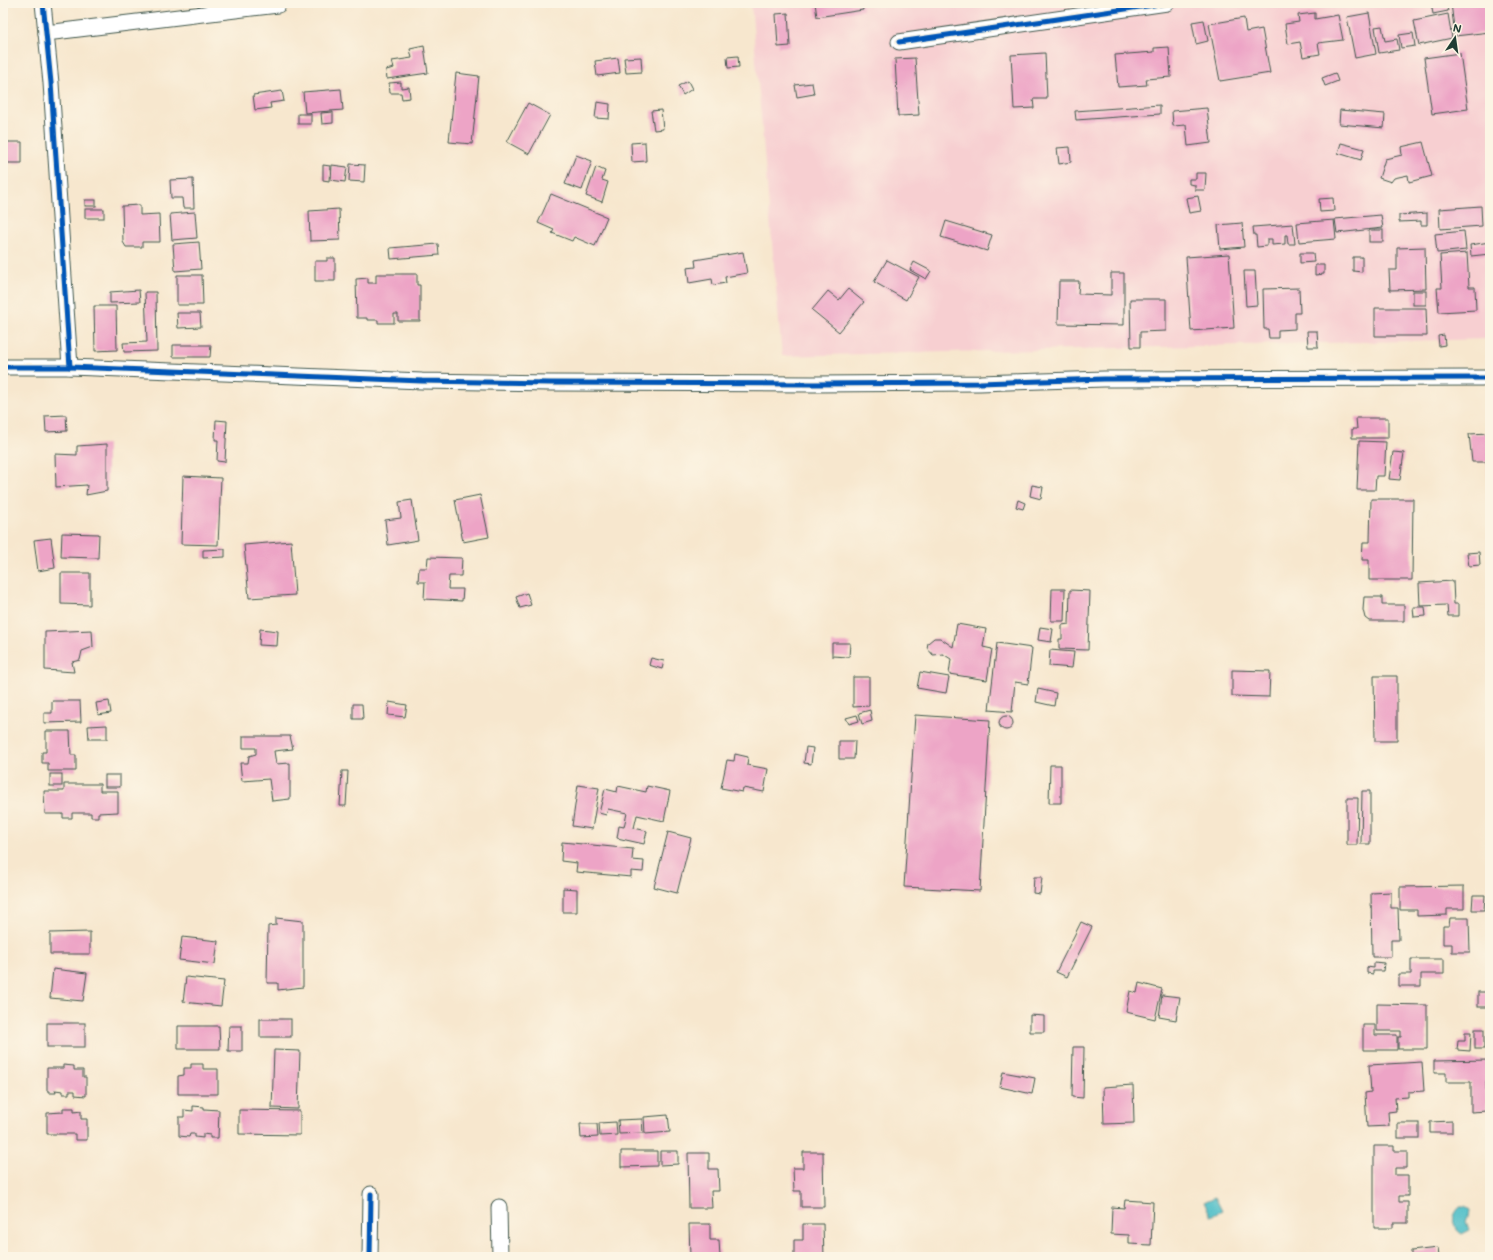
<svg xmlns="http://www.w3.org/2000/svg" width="1493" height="1260" viewBox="0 0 1493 1260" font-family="Mali,sans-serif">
<rect width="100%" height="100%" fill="#fcf5e5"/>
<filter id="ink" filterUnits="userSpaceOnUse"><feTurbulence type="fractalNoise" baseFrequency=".025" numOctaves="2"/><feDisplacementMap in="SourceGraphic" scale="8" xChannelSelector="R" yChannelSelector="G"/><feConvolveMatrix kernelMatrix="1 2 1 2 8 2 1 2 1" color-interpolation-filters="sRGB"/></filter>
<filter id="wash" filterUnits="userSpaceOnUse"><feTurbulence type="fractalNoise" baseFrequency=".012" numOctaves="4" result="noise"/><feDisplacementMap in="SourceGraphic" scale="16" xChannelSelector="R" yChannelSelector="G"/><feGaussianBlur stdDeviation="0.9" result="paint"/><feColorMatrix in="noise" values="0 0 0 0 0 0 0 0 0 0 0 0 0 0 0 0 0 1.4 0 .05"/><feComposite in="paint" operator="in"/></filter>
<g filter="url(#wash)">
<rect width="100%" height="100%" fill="#f7e7ce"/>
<path fill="#f7cfd1" d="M 751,3 L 1490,3 L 1490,339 L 782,356 Z"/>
<g fill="#53c0c9" stroke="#397e7e">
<path d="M 1215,1197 L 1222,1211 L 1211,1216 L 1204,1202 Z"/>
<path d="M 1460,1207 L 1465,1207 L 1470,1210 L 1469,1217 L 1467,1221 L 1470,1230 L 1462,1234 C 1451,1227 1451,1216 1460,1207 Z"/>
</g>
<g id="blocks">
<g fill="#eda4c6">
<path d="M 815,3 L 862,3 L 863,10 L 817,17 Z"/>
<path d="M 1431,3 L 1446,3 L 1448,11 L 1433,14 Z"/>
<path d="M 1451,3 L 1490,3 L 1490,32 L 1455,36 Z"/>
<path d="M 788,13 L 790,46 L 778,47 L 776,14 Z"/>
<path d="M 1315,13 L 1315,19 L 1338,15 L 1343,40 L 1318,43 L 1320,54 L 1303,57 L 1300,42 L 1288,44 L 1285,24 L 1299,22 L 1298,15 Z"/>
<path d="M 1369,13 L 1376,54 L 1355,58 L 1347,17 Z"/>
<path d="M 1448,14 L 1452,38 L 1419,45 L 1414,21 Z"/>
<path d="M 1244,18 L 1246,32 L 1262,29 L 1270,73 L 1220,81 L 1209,24 Z"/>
<path d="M 1204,20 L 1208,41 L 1196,44 L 1192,22 Z"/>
<path d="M 1382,26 L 1385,41 L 1397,39 L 1399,50 L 1379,53 L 1375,27 Z"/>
<path d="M 1413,33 L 1415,46 L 1401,48 L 1399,35 Z"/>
<path d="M 424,46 L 428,73 L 387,79 L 386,70 L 394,68 L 392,61 L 412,58 L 410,49 Z"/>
<path d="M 1169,47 L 1171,77 L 1146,79 L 1147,85 L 1118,87 L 1115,55 L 1154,52 L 1154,48 Z"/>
<path d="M 1045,53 L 1047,99 L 1033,99 L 1034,108 L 1014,109 L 1011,55 Z"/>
<path d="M 1460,53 L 1468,109 L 1432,114 L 1424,58 Z"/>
<path d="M 738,56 L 739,67 L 728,68 L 727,57 Z"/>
<path d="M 641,57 L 642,72 L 626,73 L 624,58 Z"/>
<path d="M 618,58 L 620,73 L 597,76 L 595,61 Z"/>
<path d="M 915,58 L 919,115 L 898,116 L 895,59 Z"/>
<path d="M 456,73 L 479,76 L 472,144 L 449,142 Z"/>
<path d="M 1335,73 L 1338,81 L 1325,86 L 1322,78 Z"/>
<path d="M 688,81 L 692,89 L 683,95 L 678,86 Z"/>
<path d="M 401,82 L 401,88 L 409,87 L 410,98 L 402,99 L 401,93 L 390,93 L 389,83 Z"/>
<path d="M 812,83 L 814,94 L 797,97 L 795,85 Z"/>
<path d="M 341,89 L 343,110 L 305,113 L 303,92 Z"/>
<path d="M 282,91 L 284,101 L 270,103 L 271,108 L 255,110 L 253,95 Z"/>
<path d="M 597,102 L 610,104 L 609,119 L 595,118 Z"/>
<path d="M 528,103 L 550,115 L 529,154 L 507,142 Z"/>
<path d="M 1160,105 L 1160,114 L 1076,120 L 1075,111 Z"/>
<path d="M 1207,108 L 1211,143 L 1188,146 L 1186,125 L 1173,126 L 1172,111 Z"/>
<path d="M 661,110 L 663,129 L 654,130 L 651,111 Z"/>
<path d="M 1340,110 L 1385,114 L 1384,128 L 1339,124 Z"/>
<path d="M 333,112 L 333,123 L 322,124 L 321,113 Z"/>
<rect x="298" y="114" width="13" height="10"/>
<path d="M 5,142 L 22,142 L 22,163 L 3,163 L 3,147 L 5,146 Z"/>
<path d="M 645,142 L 646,161 L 632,162 L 631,143 Z"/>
<path d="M 1423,142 L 1432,176 L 1409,182 L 1408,175 L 1394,178 L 1391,182 L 1379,178 L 1385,159 L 1402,155 L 1401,147 Z"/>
<path d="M 1341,143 L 1364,149 L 1361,160 L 1338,153 Z"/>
<path d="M 1070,147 L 1071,162 L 1059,164 L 1057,148 Z"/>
<path d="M 576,155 L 592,161 L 582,190 L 565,184 Z"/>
<path d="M 350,164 L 365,165 L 364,182 L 349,181 Z"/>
<path d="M 323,165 L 330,166 L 329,181 L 323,180 Z"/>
<path d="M 332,165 L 347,167 L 345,182 L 331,180 Z"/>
<path d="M 596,167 L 605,171 L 602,180 L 608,182 L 602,202 L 586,196 Z"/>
<path d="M 1196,173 L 1206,173 L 1205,190 L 1195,190 L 1195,185 L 1189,184 L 1189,179 L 1196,179 Z"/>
<path d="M 193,179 L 194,208 L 183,208 L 182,198 L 171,198 L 170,180 Z"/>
<path d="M 551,194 L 607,217 L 595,246 L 574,237 L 572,241 L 552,233 L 554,230 L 538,223 Z"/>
<path d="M 1198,196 L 1201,211 L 1189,213 L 1186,198 Z"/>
<path d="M 1333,198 L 1334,211 L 1320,212 L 1319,199 Z"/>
<rect x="85" y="200" width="11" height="6"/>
<path d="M 1486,204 L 1490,204 L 1490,224 L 1488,225 Z"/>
<path d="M 140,205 L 140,215 L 159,214 L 160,242 L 142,242 L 142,247 L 126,247 L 123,242 L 122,206 Z"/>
<path d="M 1481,206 L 1482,226 L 1440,229 L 1439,209 Z"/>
<rect x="85" y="209" width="19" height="9"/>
<path d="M 339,209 L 340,240 L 310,241 L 309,211 Z"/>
<path d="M 195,212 L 197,238 L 172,240 L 170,214 Z"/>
<path d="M 1427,213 L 1427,225 L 1421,225 L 1421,221 L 1399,222 L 1399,215 Z"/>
<path d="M 1381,215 L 1383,228 L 1337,233 L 1335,219 Z"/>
<path d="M 1334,220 L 1336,239 L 1299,242 L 1297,223 Z"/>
<path d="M 946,221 L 992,235 L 987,251 L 941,237 Z"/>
<path d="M 1242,223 L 1244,247 L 1220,249 L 1218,225 Z"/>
<path d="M 1293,224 L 1295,244 L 1288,244 L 1287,235 L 1285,235 L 1285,244 L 1272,245 L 1272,239 L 1267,239 L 1267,246 L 1257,247 L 1256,235 L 1254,235 L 1253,227 Z"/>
<rect x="1369" y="230" width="14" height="12"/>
<path d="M 1464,231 L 1466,250 L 1437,253 L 1435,234 Z"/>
<path d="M 199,242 L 201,269 L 175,271 L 173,244 Z"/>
<path d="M 1490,242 L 1490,254 L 1471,256 L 1470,245 Z"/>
<path d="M 438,244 L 439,255 L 391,259 L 390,248 Z"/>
<path d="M 1425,247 L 1426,289 L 1390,290 L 1389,270 L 1397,270 L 1397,248 Z"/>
<path d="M 743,252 L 747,273 L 725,277 L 726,283 L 713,285 L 712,279 L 689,283 L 687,268 L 696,267 L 695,260 Z"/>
<path d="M 1300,253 L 1313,253 L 1314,262 L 1300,263 Z"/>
<path d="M 1467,253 L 1469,287 L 1475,287 L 1476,310 L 1439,312 L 1437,288 L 1442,288 L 1440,255 Z"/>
<path d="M 1229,254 L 1234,328 L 1191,331 L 1186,257 Z"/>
<path d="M 1353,257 L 1362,257 L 1362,272 L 1353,271 Z"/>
<path d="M 327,258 L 335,258 L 335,281 L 315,281 L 315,261 L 327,261 Z"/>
<path d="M 887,260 L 919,277 L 906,300 L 874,282 Z"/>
<path d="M 914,262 L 931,271 L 926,279 L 910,270 Z"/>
<path d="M 1315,265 L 1324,265 L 1324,274 L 1315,275 Z"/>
<path d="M 1244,271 L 1255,271 L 1257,305 L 1246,306 Z"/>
<path d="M 1111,273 L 1124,273 L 1124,325 L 1058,324 L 1059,281 L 1079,281 L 1078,294 L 1111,295 Z"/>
<path d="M 376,274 L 417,274 L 417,285 L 420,285 L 420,321 L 398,321 L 398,314 L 394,314 L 394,323 L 378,323 L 378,320 L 367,320 L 367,318 L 357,318 L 356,279 L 368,278 L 368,283 L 376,283 Z"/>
<path d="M 177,275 L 202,275 L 203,305 L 177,305 Z"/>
<path d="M 1299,288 L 1300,313 L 1295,313 L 1295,329 L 1278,330 L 1278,338 L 1269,338 L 1268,329 L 1264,329 L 1263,289 Z"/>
<path d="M 848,289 L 864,302 L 839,332 L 812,310 L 828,291 L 839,300 Z"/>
<path d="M 139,290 L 140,302 L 110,303 L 110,292 Z"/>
<rect x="1413" y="291" width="13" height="14"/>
<path d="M 145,292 L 156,292 L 157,351 L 124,352 L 123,343 L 147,342 Z"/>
<path d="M 1130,299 L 1166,299 L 1166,331 L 1140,332 L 1140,347 L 1131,347 Z"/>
<path d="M 94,306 L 116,306 L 117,350 L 95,351 Z"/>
<path d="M 1375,308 L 1426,308 L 1427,336 L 1375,336 Z"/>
<path d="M 177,313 L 200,313 L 201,327 L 178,328 Z"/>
<path d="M 1307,331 L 1317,331 L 1318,347 L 1308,347 Z"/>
<path d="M 1444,335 L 1445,345 L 1439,346 L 1438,336 Z"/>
<path d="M 173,345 L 211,345 L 210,357 L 173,357 Z"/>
<path d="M 66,415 L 67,431 L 46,432 L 45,416 Z"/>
<path d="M 1356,418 L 1388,418 L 1388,438 L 1352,438 L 1352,429 L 1357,429 Z"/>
<path d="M 216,420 L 227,421 L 225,462 L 217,461 L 218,440 L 215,440 Z"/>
<path d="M 1490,433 L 1490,481 L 1488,481 L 1487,462 L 1472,462 L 1469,434 Z"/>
<path d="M 1359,441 L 1386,442 L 1384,476 L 1376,476 L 1375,490 L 1357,490 Z"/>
<path d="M 107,444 L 107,491 L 86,495 L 87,485 L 56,487 L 55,454 L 77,455 L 77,446 Z"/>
<path d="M 1393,452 L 1404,453 L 1400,480 L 1389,479 Z"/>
<path d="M 183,476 L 221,478 L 218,545 L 181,544 Z"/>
<path d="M 1032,485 L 1043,487 L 1041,499 L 1030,496 Z"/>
<path d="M 480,495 L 489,537 L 463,542 L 455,500 Z"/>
<path d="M 1371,499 L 1413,499 L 1412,580 L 1369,580 L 1369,560 L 1362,560 L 1363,542 L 1370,542 Z"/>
<path d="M 412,500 L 418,540 L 388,545 L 385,520 L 401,518 L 399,502 Z"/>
<path d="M 1018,500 L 1025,503 L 1023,509 L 1016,507 Z"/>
<path d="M 62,533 L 99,534 L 98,558 L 61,557 Z"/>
<path d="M 51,538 L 55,568 L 38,571 L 34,540 Z"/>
<path d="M 291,541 L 295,595 L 249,598 L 244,545 Z"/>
<path d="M 225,549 L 225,557 L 203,558 L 203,550 Z"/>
<path d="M 1479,552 L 1480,565 L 1469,566 L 1467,553 Z"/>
<path d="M 428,557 L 462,558 L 461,576 L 449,576 L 448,589 L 463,589 L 462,601 L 424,599 L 425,582 L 418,582 L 419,568 L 427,568 Z"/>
<path d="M 61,573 L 90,573 L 90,605 L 61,604 Z"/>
<path d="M 1453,581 L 1454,604 L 1458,604 L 1458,616 L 1448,616 L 1447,605 L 1420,606 L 1419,583 Z"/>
<path d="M 1052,589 L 1065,589 L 1064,621 L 1051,621 Z"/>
<path d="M 1070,590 L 1090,591 L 1088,650 L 1059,649 L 1059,639 L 1062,639 L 1062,625 L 1069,624 Z"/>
<path d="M 527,593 L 531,605 L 520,608 L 516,597 Z"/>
<path d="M 1364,597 L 1382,597 L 1382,605 L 1404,605 L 1404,621 L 1369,621 L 1365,618 L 1363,610 Z"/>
<path d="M 1413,607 L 1425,607 L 1426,616 L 1414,617 Z"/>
<path d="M 957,624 L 986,629 L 983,647 L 992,649 L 987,680 L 949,674 L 951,659 L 943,654 L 933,655 L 927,648 L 928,643 L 934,638 L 940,638 L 953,647 Z"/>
<path d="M 1040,627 L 1053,629 L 1051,642 L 1038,640 Z"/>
<path d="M 260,629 L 278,631 L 277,646 L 259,645 Z"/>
<path d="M 92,630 L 93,647 L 82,651 L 80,660 L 72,662 L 74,672 L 45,670 L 45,632 Z"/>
<path d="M 832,643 L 850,643 L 849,657 L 832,656 Z"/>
<path d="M 997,643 L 1032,648 L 1028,684 L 1015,682 L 1012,712 L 989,710 Z"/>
<path d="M 1050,650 L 1074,652 L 1072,668 L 1049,666 Z"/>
<path d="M 651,658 L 664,661 L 662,669 L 649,665 Z"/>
<path d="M 1232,670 L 1270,671 L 1269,697 L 1232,696 Z"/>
<path d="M 920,672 L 949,677 L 946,693 L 917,688 Z"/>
<path d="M 1374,676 L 1397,676 L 1397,741 L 1375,741 Z"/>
<path d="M 853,677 L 869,677 L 869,706 L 853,707 Z"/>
<path d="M 1038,689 L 1056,693 L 1054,706 L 1036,702 Z"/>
<path d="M 52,701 L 80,701 L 81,722 L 44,723 L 44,713 L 52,713 Z"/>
<path d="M 109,701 L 111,713 L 98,715 L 96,703 Z"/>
<path d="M 389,702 L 407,705 L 405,717 L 388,715 Z"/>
<path d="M 353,704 L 362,704 L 363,719 L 353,719 Z"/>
<path d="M 870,710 L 872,721 L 862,724 L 859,713 Z"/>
<path d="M 857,715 L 859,721 L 849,724 L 846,718 Z"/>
<path d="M 915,715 L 990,720 L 980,891 L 904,887 Z"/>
<circle cx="1006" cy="723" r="7"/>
<path d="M 107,725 L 107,739 L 89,739 L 88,726 Z"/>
<path d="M 46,731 L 70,731 L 71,755 L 76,755 L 76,771 L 48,771 L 48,763 L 42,763 L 42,752 L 46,752 Z"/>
<path d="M 243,736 L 290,736 L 293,749 L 274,751 L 276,764 L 290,763 L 290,799 L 272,801 L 269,779 L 242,781 L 240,763 L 248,763 L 249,756 L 256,754 L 256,748 L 243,748 Z"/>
<path d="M 839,741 L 855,741 L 854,759 L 839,759 Z"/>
<path d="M 806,747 L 813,748 L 811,764 L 804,763 Z"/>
<path d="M 735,754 L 748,757 L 747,765 L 768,769 L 764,792 L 743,788 L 742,792 L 721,788 L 727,760 L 734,761 Z"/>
<path d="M 1050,765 L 1061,765 L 1061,803 L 1049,803 Z"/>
<path d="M 342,771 L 348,771 L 346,806 L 340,806 Z"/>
<rect x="50" y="774" width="12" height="12"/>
<rect x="105" y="775" width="15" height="12"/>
<path d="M 64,784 L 100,784 L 100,791 L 118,791 L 118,812 L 98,813 L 98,817 L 91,817 L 91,813 L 72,813 L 72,818 L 63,818 L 63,814 L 45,814 L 44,791 L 64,791 Z"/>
<path d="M 578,785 L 599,788 L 592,829 L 572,826 Z"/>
<path d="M 618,786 L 646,792 L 647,786 L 670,791 L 664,821 L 637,815 L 634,828 L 647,831 L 644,844 L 617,838 L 619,826 L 624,827 L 627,813 L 608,809 L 606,815 L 599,813 L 605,789 L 617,792 Z"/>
<path d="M 1362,791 L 1370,791 L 1370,844 L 1361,844 Z"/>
<path d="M 1347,798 L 1358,798 L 1357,845 L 1347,845 Z"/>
<path d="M 668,832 L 691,838 L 677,893 L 654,887 Z"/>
<path d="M 562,842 L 633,849 L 632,860 L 644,861 L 643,872 L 631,871 L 631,877 L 576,872 L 577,863 L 561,861 Z"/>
<path d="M 1034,877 L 1042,877 L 1040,894 L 1033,893 Z"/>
<path d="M 1464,886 L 1464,909 L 1447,909 L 1447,915 L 1417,916 L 1417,910 L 1400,910 L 1400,887 Z"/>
<path d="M 563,888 L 577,889 L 577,912 L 563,912 Z"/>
<path d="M 1391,892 L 1391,908 L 1398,908 L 1399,940 L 1391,940 L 1391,957 L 1372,957 L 1371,893 Z"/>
<path d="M 1473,895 L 1485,895 L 1484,910 L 1472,910 Z"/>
<path d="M 276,918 L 303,921 L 303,987 L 278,990 L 278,983 L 267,983 L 268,926 L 276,925 Z"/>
<path d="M 1450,918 L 1469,918 L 1470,952 L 1452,952 L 1452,944 L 1443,944 L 1443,926 L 1449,926 Z"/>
<path d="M 1081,922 L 1092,927 L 1067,977 L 1056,972 Z"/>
<path d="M 90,932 L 90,954 L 50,954 L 50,933 Z"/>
<path d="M 182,937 L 218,941 L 215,964 L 179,960 Z"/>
<path d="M 1411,959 L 1444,959 L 1444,974 L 1421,974 L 1421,986 L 1399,986 L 1399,974 L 1411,974 Z"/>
<path d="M 1374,962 L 1384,963 L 1383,971 L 1373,971 L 1373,974 L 1367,973 L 1367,967 L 1374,968 Z"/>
<path d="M 53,969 L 87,973 L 83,1001 L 50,998 Z"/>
<path d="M 186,977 L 224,981 L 221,1006 L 183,1002 Z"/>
<path d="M 1139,983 L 1162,989 L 1155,1019 L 1126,1012 L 1130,991 L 1137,993 Z"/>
<rect x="1478" y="992" width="12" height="15"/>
<path d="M 1162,995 L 1180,997 L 1176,1020 L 1159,1017 Z"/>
<path d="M 1377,1004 L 1427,1005 L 1427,1049 L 1398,1049 L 1398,1037 L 1401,1037 L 1401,1031 L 1377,1031 Z"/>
<path d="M 1030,1015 L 1044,1016 L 1044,1032 L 1030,1032 Z"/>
<rect x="260" y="1019" width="31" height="18"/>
<rect x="47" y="1023" width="38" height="24"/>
<path d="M 1363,1025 L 1375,1025 L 1375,1035 L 1397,1035 L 1397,1050 L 1363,1050 Z"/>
<path d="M 178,1026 L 219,1026 L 220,1049 L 178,1049 Z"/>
<path d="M 229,1026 L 242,1026 L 242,1051 L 228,1051 Z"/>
<rect x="1475" y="1029" width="9" height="20"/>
<path d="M 1465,1032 L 1471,1032 L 1470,1051 L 1457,1050 L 1458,1041 L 1465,1041 Z"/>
<path d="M 1073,1047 L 1084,1047 L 1083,1098 L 1072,1097 Z"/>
<path d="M 274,1050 L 300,1051 L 298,1109 L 272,1108 Z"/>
<path d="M 1490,1060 L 1490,1081 L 1486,1081 L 1487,1111 L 1471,1112 L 1471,1082 L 1446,1082 L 1446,1073 L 1434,1073 L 1434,1061 Z"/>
<path d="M 1422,1062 L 1424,1091 L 1408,1092 L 1408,1097 L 1395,1098 L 1396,1111 L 1388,1112 L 1389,1126 L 1367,1127 L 1365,1093 L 1371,1092 L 1369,1065 Z"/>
<path d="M 191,1064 L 203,1064 L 203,1069 L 218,1069 L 218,1094 L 178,1094 L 178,1076 L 184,1075 L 184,1068 L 191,1068 Z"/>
<path d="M 63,1065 L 74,1066 L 74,1070 L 83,1070 L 83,1077 L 86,1077 L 86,1096 L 75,1095 L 75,1091 L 69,1091 L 69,1094 L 63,1094 L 63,1091 L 55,1090 L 56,1093 L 49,1093 L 49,1091 L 47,1091 L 47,1068 L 63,1068 Z"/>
<path d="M 1003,1072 L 1035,1078 L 1032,1094 L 1000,1087 Z"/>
<path d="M 1133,1085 L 1134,1123 L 1104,1124 L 1103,1087 Z"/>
<path d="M 193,1106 L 204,1107 L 204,1109 L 219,1110 L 218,1138 L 210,1138 L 210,1135 L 203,1134 L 203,1138 L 195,1137 L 195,1134 L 190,1134 L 189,1137 L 179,1136 L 179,1117 L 184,1117 L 184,1110 L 193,1111 Z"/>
<path d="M 63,1108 L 74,1108 L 74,1112 L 81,1111 L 81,1119 L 87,1119 L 87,1140 L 75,1140 L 75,1134 L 47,1134 L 47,1113 L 63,1112 Z"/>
<path d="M 239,1110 L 300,1111 L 300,1135 L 239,1134 Z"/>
<path d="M 668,1115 L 670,1132 L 645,1134 L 644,1117 Z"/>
<path d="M 642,1119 L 643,1133 L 619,1134 L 618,1120 Z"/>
<path d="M 1452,1121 L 1452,1133 L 1430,1133 L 1430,1122 Z"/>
<path d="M 616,1122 L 617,1135 L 600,1136 L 599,1123 Z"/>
<rect x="1398" y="1123" width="21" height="15"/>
<path d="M 580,1124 L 597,1124 L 598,1137 L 581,1138 Z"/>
<path d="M 1374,1146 L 1394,1146 L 1394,1151 L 1407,1151 L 1407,1168 L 1395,1168 L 1395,1175 L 1408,1175 L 1408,1196 L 1399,1196 L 1399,1202 L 1408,1202 L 1408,1223 L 1393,1223 L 1393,1228 L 1374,1228 Z"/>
<path d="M 621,1151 L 657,1151 L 657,1166 L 621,1167 Z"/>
<path d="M 660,1151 L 678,1151 L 678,1164 L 660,1165 Z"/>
<path d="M 803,1152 L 823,1152 L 824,1207 L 801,1207 L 801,1191 L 794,1191 L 793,1168 L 803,1168 Z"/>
<path d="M 688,1153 L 709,1153 L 709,1169 L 718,1169 L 719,1191 L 711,1191 L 712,1208 L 689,1208 Z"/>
<path d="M 1125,1200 L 1153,1202 L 1151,1245 L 1129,1244 L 1129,1235 L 1111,1234 L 1112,1207 L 1124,1208 Z"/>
<path d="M 689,1224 L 710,1224 L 710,1240 L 719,1240 L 720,1257 L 690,1257 Z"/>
<path d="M 803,1224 L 823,1224 L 824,1257 L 794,1257 L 794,1240 L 803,1240 Z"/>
<path d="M 1438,1248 L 1439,1257 L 1411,1257 L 1411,1251 Z"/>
</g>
</g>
</g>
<g filter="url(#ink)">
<use href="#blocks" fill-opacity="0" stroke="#3f564b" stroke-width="1"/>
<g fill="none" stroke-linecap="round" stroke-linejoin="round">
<g stroke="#3f564b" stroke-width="17">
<g id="street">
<path d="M 43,3 L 51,83 L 70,367"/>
<path d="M 46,33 L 278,5"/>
<path d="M 899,42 L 1167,3"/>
<path d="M 3,367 L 70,367 L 422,381 L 550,383 L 812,384 L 980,383 L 1104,379 L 1490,378"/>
<path d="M 499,1207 L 500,1257"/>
<path d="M 370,1257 L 371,1194"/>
</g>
</g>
<use href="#street" stroke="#fff" stroke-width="15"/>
<g stroke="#fcf5e5" stroke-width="8">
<g id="cycleway">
<path d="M 43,3 L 51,83 L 70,367"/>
<path d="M 899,42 L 1167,3"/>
<path d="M 3,367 L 70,367 L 422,381 L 550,383 L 812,384 L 980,383 L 1104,379 L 1490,378"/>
<path d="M 370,1257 L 371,1194"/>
</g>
</g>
<use href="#cycleway" stroke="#0057b8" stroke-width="5"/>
</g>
</g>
<rect width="1493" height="1260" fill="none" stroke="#fcf5e5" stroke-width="16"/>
<g transform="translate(1455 38) rotate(13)" stroke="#fcf5e5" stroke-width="3" paint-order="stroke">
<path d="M0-3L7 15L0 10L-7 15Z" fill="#1f3d34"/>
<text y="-6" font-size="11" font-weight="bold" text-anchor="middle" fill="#1f3d34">N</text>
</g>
</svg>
